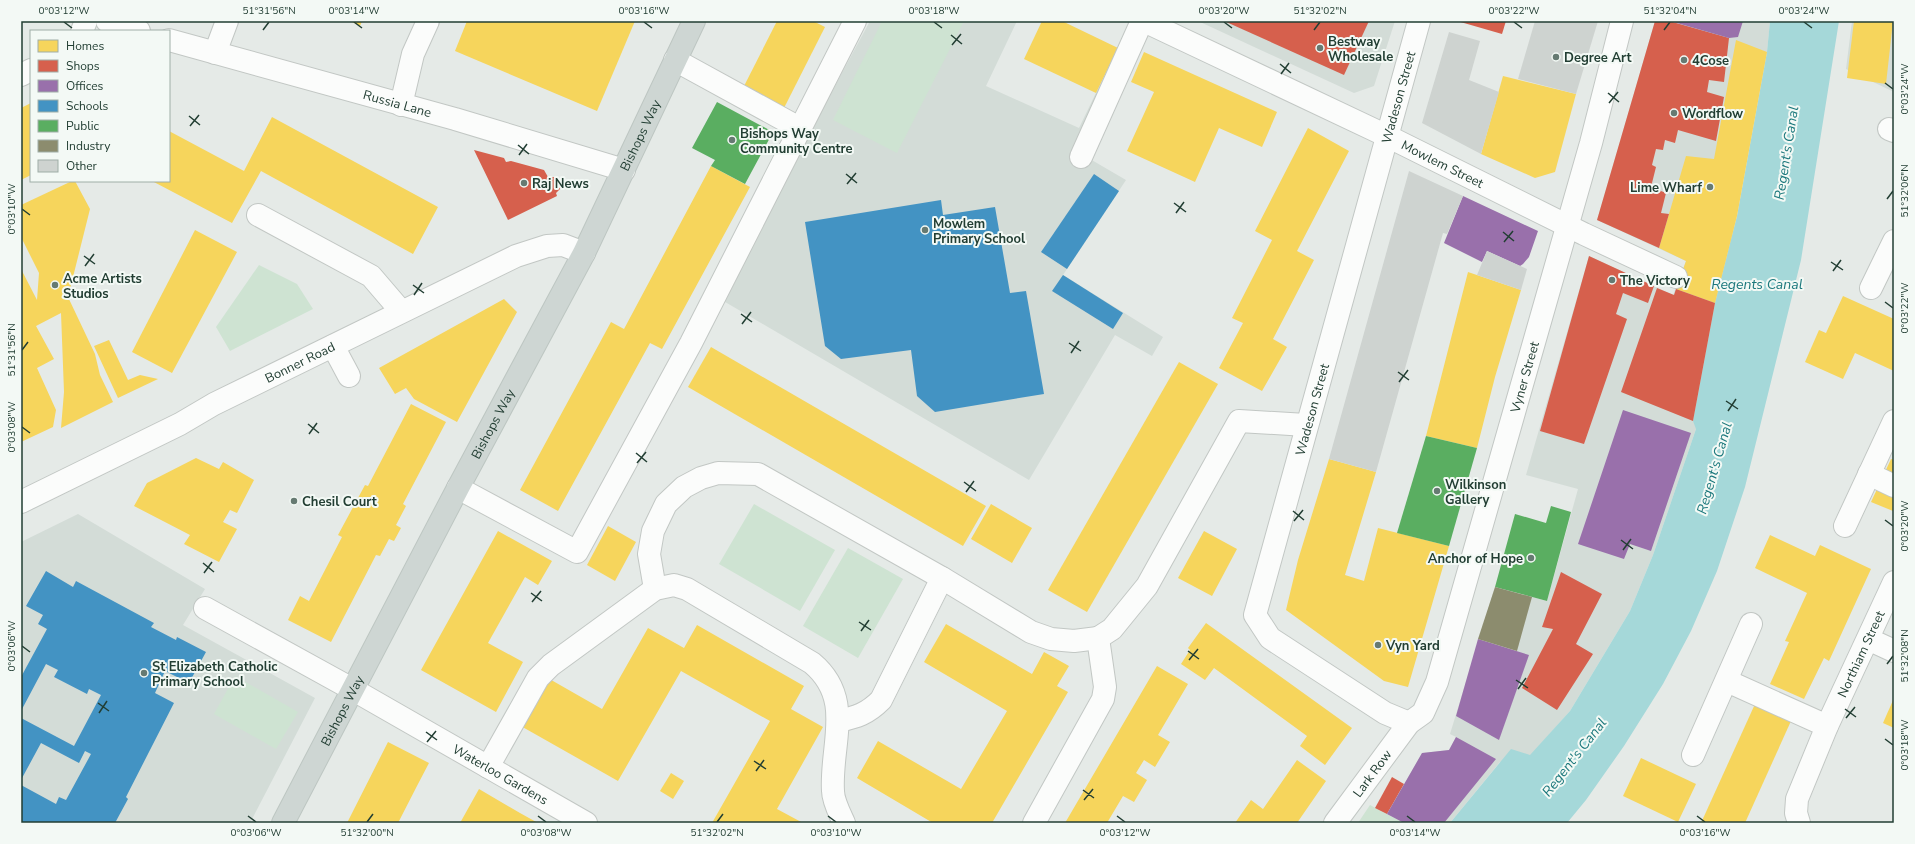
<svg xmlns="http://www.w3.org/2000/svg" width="1915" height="844" viewBox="0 0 1915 844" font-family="'Nunito Sans',sans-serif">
<rect width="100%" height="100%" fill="#e5eae7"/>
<g fill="#d3dcd7">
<path d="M 870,21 L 1017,21 L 986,86 L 1079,128 L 1122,39 L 1142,49 L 1090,159 L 1126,180 L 1063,275 L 1163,337 L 1152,356 L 1115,335 L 1029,480 L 720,299 Z"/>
<path d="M 1198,21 L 1395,21 L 1374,86 L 1354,93 Z"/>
<path d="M 1655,21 L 1770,21 L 1767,52 L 1696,429 L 1653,555 L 1630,611 L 1570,711 L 1530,756 L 1500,762 L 1450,823 L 1404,823 L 1387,814 L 1422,753 L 1449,750 L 1456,737 L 1450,734 L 1495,587 L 1547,601 L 1578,489 L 1526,475 L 1589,256 L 1673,295 L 1686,261 L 1597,220 Z"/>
<path d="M 1852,21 L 1894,21 L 1894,92 L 1846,69 Z"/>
<path d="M 78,514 L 205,589 L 183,625 L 315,698 L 250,823 L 21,823 L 21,542 Z"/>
</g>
<g fill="#cee3d2">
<path d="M 882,21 L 964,21 L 897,153 L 833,120 Z"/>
<path d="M 259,265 L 297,284 L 313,309 L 230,351 L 216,327 Z"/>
<path d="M 754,504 L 835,550 L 800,611 L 719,564 Z"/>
<path d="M 848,548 L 903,579 L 858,658 L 803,626 Z"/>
<path d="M 235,676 L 298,712 L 276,749 L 214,714 Z"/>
<path d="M 1370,805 L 1404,823 L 1358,823 Z"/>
</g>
<path fill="#a5d8d9" d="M 1770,21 L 1839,21 L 1801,260 L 1745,487 L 1717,571 L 1691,631 L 1663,684 L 1624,746 L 1586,800 L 1567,823 L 1450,823 L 1511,749 L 1530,755 L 1570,711 L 1630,611 L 1653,555 L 1696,429 L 1693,421 L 1715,303 L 1737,216 L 1767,52 Z"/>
<g fill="#f6d55c">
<path d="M 350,21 L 362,21 L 360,26 Z"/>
<path d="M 467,21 L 635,21 L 597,111 L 455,51 Z"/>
<path d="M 777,21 L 813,21 L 825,27 L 783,110 L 742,90 Z"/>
<path d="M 1042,21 L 1062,21 L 1118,48 L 1096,93 L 1024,59 Z"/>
<path d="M 1854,21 L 1893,21 L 1886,84 L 1847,78 Z"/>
<path d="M 1736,40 L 1767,52 L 1737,216 L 1715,303 L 1676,289 L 1686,261 L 1659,248 L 1686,156 L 1714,159 Z"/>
<path d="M 1144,52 L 1277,112 L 1262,147 L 1219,128 L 1195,182 L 1127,151 L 1154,92 L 1131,82 Z"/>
<path d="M 1503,76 L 1576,94 L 1555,172 L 1535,178 L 1481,154 Z"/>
<path d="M 31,103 L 31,175 L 21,180 L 21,108 Z"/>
<path d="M 272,117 L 438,207 L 413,254 L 261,171 L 232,223 L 152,181 L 169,181 L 169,131 L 244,171 Z"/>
<path d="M 1308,128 L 1349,151 L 1297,251 L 1314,260 L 1273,339 L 1287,347 L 1262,391 L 1219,368 L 1243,323 L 1232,318 L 1272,240 L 1255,231 Z"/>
<path d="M 711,166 L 750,187 L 662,349 L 650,343 L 558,511 L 520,490 L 611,322 L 624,329 Z"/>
<path d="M 72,181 L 75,181 L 90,209 L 68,297 L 95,354 L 100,375 L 113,402 L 61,428 L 64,392 L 61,313 L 36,326 L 54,359 L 37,368 L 56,410 L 53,427 L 21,442 L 21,269 L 37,300 L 39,273 L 21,237 L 21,205 Z"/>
<path d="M 195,230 L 237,252 L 172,373 L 132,352 Z"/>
<path d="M 1468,272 L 1521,290 L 1495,377 L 1477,448 L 1426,436 Z"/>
<path d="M 1843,296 L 1894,319 L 1894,371 L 1855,353 L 1843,379 L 1805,362 L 1819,330 L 1826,333 Z"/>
<path d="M 504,299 L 517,312 L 457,422 L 414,399 L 406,388 L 395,394 L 379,368 Z"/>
<path d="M 109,340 L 128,380 L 140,375 L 158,379 L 118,398 L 94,346 Z"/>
<path d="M 711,347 L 986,506 L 963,546 L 688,387 Z"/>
<path d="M 1179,362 L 1218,384 L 1087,612 L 1048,590 Z"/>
<path d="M 411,404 L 446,422 L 403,504 L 406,506 L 396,525 L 401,528 L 394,541 L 389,539 L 380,556 L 376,555 L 331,642 L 288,620 L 300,596 L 309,601 L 342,537 L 338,535 L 365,485 L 368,486 Z"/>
<path d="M 196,458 L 219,469 L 223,462 L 254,480 L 237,513 L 230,510 L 223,522 L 237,529 L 219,562 L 184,544 L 190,535 L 134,506 L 147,483 Z"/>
<path d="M 1329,459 L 1376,472 L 1345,575 L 1364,581 L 1378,528 L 1449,546 L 1408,687 L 1384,681 L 1286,610 L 1298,560 Z"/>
<path d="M 1891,459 L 1894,460 L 1894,478 L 1884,474 Z"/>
<path d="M 1878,487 L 1894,494 L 1893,511 L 1871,502 Z"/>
<path d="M 991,504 L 1032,528 L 1012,563 L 971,539 Z"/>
<path d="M 608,526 L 636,542 L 615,581 L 587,565 Z"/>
<path d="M 498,531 L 552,561 L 538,585 L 525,577 L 488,643 L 523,662 L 496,712 L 421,670 Z"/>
<path d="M 1204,531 L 1237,549 L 1212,596 L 1178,578 Z"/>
<path d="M 1770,535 L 1815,556 L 1820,545 L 1871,569 L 1829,661 L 1824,658 L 1804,699 L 1770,684 L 1789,642 L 1785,641 L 1807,593 L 1755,568 Z"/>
<path d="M 1206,623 L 1352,728 L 1325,765 L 1300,746 L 1307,736 L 1214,668 L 1205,680 L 1181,664 L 1190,650 L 1188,648 Z"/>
<path d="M 946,624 L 1032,674 L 1044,652 L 1069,666 L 1057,686 L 1068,692 L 992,823 L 933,823 L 857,778 L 878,741 L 961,789 L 1007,711 L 924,662 Z"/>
<path d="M 697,625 L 804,686 L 791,709 L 823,727 L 777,809 L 803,823 L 712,823 L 770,721 L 681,671 L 618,781 L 519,725 L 546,677 L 602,709 L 648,628 L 684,648 Z"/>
<path d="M 1157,666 L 1188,684 L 1158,735 L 1170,742 L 1155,767 L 1144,760 L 1136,773 L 1147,780 L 1134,802 L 1123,796 L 1107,823 L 1065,823 Z"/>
<path d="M 1894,698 L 1894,728 L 1883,723 Z"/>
<path d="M 1755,704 L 1791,721 L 1745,823 L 1701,823 Z"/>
<path d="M 388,742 L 429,763 L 418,784 L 398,823 L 347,823 Z"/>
<path d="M 1641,758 L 1696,784 L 1678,822 L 1623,796 Z"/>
<path d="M 1297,760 L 1326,781 L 1297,823 L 1235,823 L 1251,800 L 1263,809 Z"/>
<path d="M 671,773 L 684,781 L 673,799 L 660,791 Z"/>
<path d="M 479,789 L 520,813 L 538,823 L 460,823 Z"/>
</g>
<g fill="#d6604d">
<path d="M 1224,21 L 1369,21 L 1344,75 Z"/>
<path d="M 1457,21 L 1506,21 L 1502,34 Z"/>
<path d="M 1655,21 L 1669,21 L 1729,38 L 1724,82 L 1709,80 L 1707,92 L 1724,97 L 1716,141 L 1678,130 L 1675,143 L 1665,140 L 1663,150 L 1656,149 L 1652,165 L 1656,167 L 1651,187 L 1666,193 L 1661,213 L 1669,214 L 1659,248 L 1597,220 Z"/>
<path d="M 474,150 L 504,158 L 506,162 L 511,161 L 544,170 L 548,177 L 556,177 L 561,188 L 556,193 L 557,196 L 508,220 Z"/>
<path d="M 1589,256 L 1654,286 L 1648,303 L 1623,293 L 1616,314 L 1627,319 L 1584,444 L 1540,431 Z"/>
<path d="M 1657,288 L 1674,295 L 1676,289 L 1715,303 L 1693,421 L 1621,392 Z"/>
<path d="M 1561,572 L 1602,594 L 1576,644 L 1593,654 L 1557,710 L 1522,688 L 1553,629 L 1542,627 Z"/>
<path d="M 1392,777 L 1404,784 L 1387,814 L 1375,808 Z"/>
</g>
<g fill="#9970ab">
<path d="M 1670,21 L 1743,21 L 1738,37 L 1729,38 Z"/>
<path d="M 1463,196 L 1538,231 L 1529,257 L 1523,264 L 1520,266 L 1487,251 L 1482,262 L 1444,243 Z"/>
<path d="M 1623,410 L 1691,433 L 1651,551 L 1630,544 L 1624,559 L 1578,544 Z"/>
<path d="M 1478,639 L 1529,655 L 1499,740 L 1456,716 Z"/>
<path d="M 1456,737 L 1496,759 L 1444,823 L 1404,823 L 1387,814 L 1422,753 L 1449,750 Z"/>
</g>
<g fill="#4393c3">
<path d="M 1094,174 L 1119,191 L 1067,269 L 1041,252 Z"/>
<path d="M 941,200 L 943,215 L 995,207 L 1010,293 L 1026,291 L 1044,394 L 935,412 L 917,396 L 911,350 L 841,359 L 825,346 L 805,222 Z"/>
<path d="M 1063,275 L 1123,313 L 1113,329 L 1052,291 Z"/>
<path d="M 46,571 L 73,587 L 76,581 L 154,623 L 151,627 L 176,640 L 177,637 L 206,652 L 189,683 L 165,671 L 155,693 L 174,703 L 126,797 L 128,799 L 115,823 L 21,823 L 21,785 L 56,804 L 59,797 L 66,800 L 91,754 L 85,751 L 79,763 L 41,743 L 21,780 L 21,718 L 74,746 L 101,695 L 89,689 L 87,694 L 54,677 L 58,670 L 46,664 L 21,711 L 21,677 L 47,629 L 38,624 L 43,615 L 26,606 Z"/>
</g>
<g fill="#5aae61">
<path d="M 717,102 L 773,132 L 745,184 L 711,166 L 715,160 L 692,148 Z"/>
<path d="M 1426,436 L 1477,448 L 1449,546 L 1397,533 Z"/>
<path d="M 1551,506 L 1571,512 L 1547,601 L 1495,587 L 1515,514 L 1546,523 Z"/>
</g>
<path fill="#8c8c6e" d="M 1495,587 L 1532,597 L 1517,651 L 1478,639 Z"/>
<g fill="#ced3d0">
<path d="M 1535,21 L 1598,21 L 1576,94 L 1518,79 Z"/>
<path d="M 1449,32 L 1480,41 L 1469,80 L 1499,92 L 1481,154 L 1422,123 Z"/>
<path d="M 1409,171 L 1463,196 L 1447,234 L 1443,233 L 1376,472 L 1329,459 Z"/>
<path d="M 1487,251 L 1527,269 L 1521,290 L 1477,275 Z"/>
</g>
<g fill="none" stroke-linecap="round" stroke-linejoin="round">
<g stroke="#c2c7c4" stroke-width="24">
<g id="minor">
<path d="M 107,21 L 139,31"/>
<path id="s1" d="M 1144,21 L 1387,136 L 1584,234 L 1676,277"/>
<path d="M 82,31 L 86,21"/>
<path id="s2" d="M 169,40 L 455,119 L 624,170"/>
<path d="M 215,53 L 227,21"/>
<path d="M 675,60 L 801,129"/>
<path d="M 21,75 L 31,70"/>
<path d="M 401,105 L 413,54 L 428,21"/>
<path d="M 1889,129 L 1894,131"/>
<path d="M 1081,157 L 1142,21"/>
<path d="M 258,215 L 371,276 L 401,311"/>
<path d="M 1871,288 L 1894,241"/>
<path d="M 333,346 L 349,376"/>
<path d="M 1869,474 L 1894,486"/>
<path d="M 458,488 L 577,552 L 691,343 L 855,21"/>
<path id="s3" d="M 21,502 L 180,424 L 214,404 L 516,256 L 547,246 L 563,245 L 584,253"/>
<path d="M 1845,526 L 1894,421"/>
<path d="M 655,589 L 649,554 L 653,531 L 666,504 L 684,487 L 701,478 L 718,473 L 758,474 L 942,578 L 1031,632 L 1051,639 L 1074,641 L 1098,638"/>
<path id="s4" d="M 205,608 L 352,689 L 586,823"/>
<path d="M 1868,639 L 1894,651"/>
<path d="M 1727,681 L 1827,726"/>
<path d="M 838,721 C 857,717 867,714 881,700 L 942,578"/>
<path id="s5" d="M 1409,723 L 1385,713 L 1270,638 L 1255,615 L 1419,21"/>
<path d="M 1693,755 L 1751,624"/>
<path d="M 488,767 L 538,678 L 551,665 L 655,589 L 674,585 L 687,589 L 812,663 C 855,699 830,745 833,791 C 833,801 840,814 844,823"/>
<path d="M 1034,823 L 1103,699 L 1105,687 L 1098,638 L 1112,629 L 1147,586 L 1239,421 L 1306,425"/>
<path id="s6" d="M 1335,823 L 1409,723 L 1423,713 L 1437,682 L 1591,143 L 1622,21"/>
<path id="s7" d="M 1799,823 L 1796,813 L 1797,799 L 1827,726 L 1894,582"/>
</g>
</g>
<g stroke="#bdc6c2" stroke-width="24">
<g id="major">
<path id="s8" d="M 283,823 L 458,488 L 584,253 L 694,21"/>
</g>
</g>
<use href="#minor" stroke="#fbfcfb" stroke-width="22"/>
<use href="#major" stroke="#ced6d3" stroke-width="22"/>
</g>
<path fill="none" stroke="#223e33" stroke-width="1.5" d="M 64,22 L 72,28M 354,22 L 362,28M 644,22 L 652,28M 934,22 L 942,28M 1224,22 L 1232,28M 1514,22 L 1522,28M 1804,22 L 1812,28M 263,30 L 269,22M 1314,30 L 1320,22M 1664,30 L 1670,22M 951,35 L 962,44M 952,45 L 961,34M 1280,64 L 1291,73M 1281,74 L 1289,63M 1885,83 L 1893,89M 1608,93 L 1619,102M 1609,103 L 1618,92M 189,116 L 200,125M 190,126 L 199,115M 518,145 L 529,154M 519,155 L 527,144M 846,174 L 857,183M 847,184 L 856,173M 1887,199 L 1893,191M 1174,203 L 1186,212M 22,209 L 30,215M 1176,213 L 1184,202M 1503,232 L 1514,241M 1504,242 L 1513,231M 84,256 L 95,264M 1831,262 L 1843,270M 85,266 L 94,254M 1833,271 L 1841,260M 413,285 L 424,293M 414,295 L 422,283M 1885,302 L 1893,308M 741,314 L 752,322M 742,324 L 751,312M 1069,343 L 1081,351M 22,350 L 28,342M 1071,353 L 1079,341M 1398,372 L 1409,380M 1399,382 L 1408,370M 1726,401 L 1738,409M 1728,411 L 1736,399M 308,424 L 319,433M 22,427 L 30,433M 309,434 L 317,423M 636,453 L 647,462M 637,463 L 646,452M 964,482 L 976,491M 966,492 L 974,481M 1293,511 L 1304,520M 1885,520 L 1893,526M 1294,521 L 1303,510M 1621,540 L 1633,549M 1623,550 L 1631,539M 203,563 L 214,572M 204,573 L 212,562M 531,593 L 542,601M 532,602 L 541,591M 859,622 L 871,630M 861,631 L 869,620M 22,646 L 30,652M 1188,651 L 1199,659M 1189,660 L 1198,649M 1887,664 L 1893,656M 1516,680 L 1528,688M 1518,689 L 1526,678M 98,703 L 109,711M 1845,709 L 1856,717M 99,713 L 107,701M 1846,718 L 1855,707M 426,732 L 437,740M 1885,739 L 1893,745M 427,742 L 436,731M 754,761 L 766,769M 756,771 L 764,760M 1083,790 L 1094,798M 1084,800 L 1093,789M 248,816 L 256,822M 538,816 L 546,822M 828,816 L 836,822M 1117,816 L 1125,822M 1407,816 L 1415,822M 1697,816 L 1705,822M 367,822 L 373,814M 717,822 L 723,814"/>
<g fill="#667a72" stroke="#f3f9f5" stroke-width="1.5">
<circle cx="1320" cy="48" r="4"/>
<circle cx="1556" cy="57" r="4"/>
<circle cx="1684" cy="60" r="4"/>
<circle cx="1674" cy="113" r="4"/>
<circle cx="732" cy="140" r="4"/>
<circle cx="524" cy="183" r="4"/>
<circle cx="1710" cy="187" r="4"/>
<circle cx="925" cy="230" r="4"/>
<circle cx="1612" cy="280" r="4"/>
<circle cx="55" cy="285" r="4"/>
<circle cx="1437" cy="491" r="4"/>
<circle cx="294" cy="501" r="4"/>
<circle cx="1531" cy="558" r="4"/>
<circle cx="1378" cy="645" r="4"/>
<circle cx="144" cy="673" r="4"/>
</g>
<g text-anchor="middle" stroke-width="4" stroke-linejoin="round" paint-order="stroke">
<g font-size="13" font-weight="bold" fill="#223e33" stroke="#f3f9f5" text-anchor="start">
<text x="1328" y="46">Bestway<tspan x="1328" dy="15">Wholesale</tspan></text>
<text x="1564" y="62">Degree Art</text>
<text x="1692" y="65">4Cose</text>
<text x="1682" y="118">Wordflow</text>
<text x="740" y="138">Bishops Way<tspan x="740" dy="15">Community Centre</tspan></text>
<text x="532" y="188">Raj News</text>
<text x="1702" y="192" text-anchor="end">Lime Wharf</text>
<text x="933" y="228">Mowlem<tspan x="933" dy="15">Primary School</tspan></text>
<text x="63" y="283">Acme Artists<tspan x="63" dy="15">Studios</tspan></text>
<text x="1620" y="285">The Victory</text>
<text x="1445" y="489">Wilkinson<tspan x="1445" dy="15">Gallery</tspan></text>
<text x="302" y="506">Chesil Court</text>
<text x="1523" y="563" text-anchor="end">Anchor of Hope</text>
<text x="1386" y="650">Vyn Yard</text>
<text x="152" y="671">St Elizabeth Catholic<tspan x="152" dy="15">Primary School</tspan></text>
</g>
<g font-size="13" fill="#223e33" stroke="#f3f9f5">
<text dy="5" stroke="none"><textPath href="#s5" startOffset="728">Wadeson Street</textPath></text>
<text dy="5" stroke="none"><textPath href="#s2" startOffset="237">Russia Lane</textPath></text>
<text dy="5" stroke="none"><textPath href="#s8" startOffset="775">Bishops Way</textPath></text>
<text dy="5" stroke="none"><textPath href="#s1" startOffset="331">Mowlem Street</textPath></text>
<text dy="5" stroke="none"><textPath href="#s3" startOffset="312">Bonner Road</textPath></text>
<text dy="5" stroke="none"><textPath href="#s6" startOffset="493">Vyner Street</textPath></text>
<text dy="5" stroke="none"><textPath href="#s5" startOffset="404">Wadeson Street</textPath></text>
<text dy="5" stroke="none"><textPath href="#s8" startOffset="451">Bishops Way</textPath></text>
<text dy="5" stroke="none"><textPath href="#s7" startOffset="183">Northiam Street</textPath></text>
<text dy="5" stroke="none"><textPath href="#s8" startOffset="127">Bishops Way</textPath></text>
<text dy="5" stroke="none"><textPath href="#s6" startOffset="62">Lark Row</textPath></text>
<text dy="5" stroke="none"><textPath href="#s4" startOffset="339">Waterloo Gardens</textPath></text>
</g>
<g font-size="14" font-style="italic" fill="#1b787c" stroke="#f3f9f5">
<text transform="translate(1786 153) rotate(-81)" y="5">Regent's Canal</text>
<text x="1757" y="289">Regents Canal</text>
<text transform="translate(1714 468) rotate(-74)" y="5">Regent's Canal</text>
<text transform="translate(1574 757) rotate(-52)" y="5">Regent's Canal</text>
</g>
</g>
<rect width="1915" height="844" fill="none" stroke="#f3f9f5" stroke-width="44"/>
<rect x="30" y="30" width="140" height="152" fill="#f3f9f5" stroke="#9faea7"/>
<rect x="38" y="40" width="20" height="12" fill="#f6d55c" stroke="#9faea7"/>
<text x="66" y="50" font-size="12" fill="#223e33">Homes</text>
<rect x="38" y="60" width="20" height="12" fill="#d6604d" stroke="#9faea7"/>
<text x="66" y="70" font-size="12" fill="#223e33">Shops</text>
<rect x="38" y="80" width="20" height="12" fill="#9970ab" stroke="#9faea7"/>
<text x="66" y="90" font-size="12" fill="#223e33">Offices</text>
<rect x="38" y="100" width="20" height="12" fill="#4393c3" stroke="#9faea7"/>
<text x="66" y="110" font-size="12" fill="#223e33">Schools</text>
<rect x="38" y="120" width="20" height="12" fill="#5aae61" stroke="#9faea7"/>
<text x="66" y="130" font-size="12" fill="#223e33">Public</text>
<rect x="38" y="140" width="20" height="12" fill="#8c8c6e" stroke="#9faea7"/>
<text x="66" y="150" font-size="12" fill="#223e33">Industry</text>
<rect x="38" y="160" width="20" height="12" fill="#ced3d0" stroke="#9faea7"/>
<text x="66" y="170" font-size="12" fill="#223e33">Other</text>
<rect x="22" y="22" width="1871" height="800" fill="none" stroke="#223e33" stroke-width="1.5"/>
<g font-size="10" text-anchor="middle" fill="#223e33">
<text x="64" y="14">0°03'12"W</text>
<text x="269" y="14">51°31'56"N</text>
<text x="354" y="14">0°03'14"W</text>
<text x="644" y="14">0°03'16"W</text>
<text x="934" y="14">0°03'18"W</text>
<text x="1224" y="14">0°03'20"W</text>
<text x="1320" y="14">51°32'02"N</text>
<text x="1514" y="14">0°03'22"W</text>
<text x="1670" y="14">51°32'04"N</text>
<text x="1804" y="14">0°03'24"W</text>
<text transform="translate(1904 89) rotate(-90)" y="4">0°03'24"W</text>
<text transform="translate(1904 191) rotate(-90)" y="4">51°32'06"N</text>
<text transform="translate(11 209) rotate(-90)" y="4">0°03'10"W</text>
<text transform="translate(1904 308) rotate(-90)" y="4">0°03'22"W</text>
<text transform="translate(11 350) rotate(-90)" y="4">51°31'56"N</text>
<text transform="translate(11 427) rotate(-90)" y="4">0°03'08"W</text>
<text transform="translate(1904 526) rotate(-90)" y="4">0°03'20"W</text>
<text transform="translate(11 646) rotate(-90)" y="4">0°03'06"W</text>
<text transform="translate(1904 656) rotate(-90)" y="4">51°32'08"N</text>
<text transform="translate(1904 745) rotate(-90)" y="4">0°03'18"W</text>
<text x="256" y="836">0°03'06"W</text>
<text x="367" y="836">51°32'00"N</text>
<text x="546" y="836">0°03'08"W</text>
<text x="717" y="836">51°32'02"N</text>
<text x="836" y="836">0°03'10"W</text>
<text x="1125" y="836">0°03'12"W</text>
<text x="1415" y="836">0°03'14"W</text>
<text x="1705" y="836">0°03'16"W</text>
</g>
</svg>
